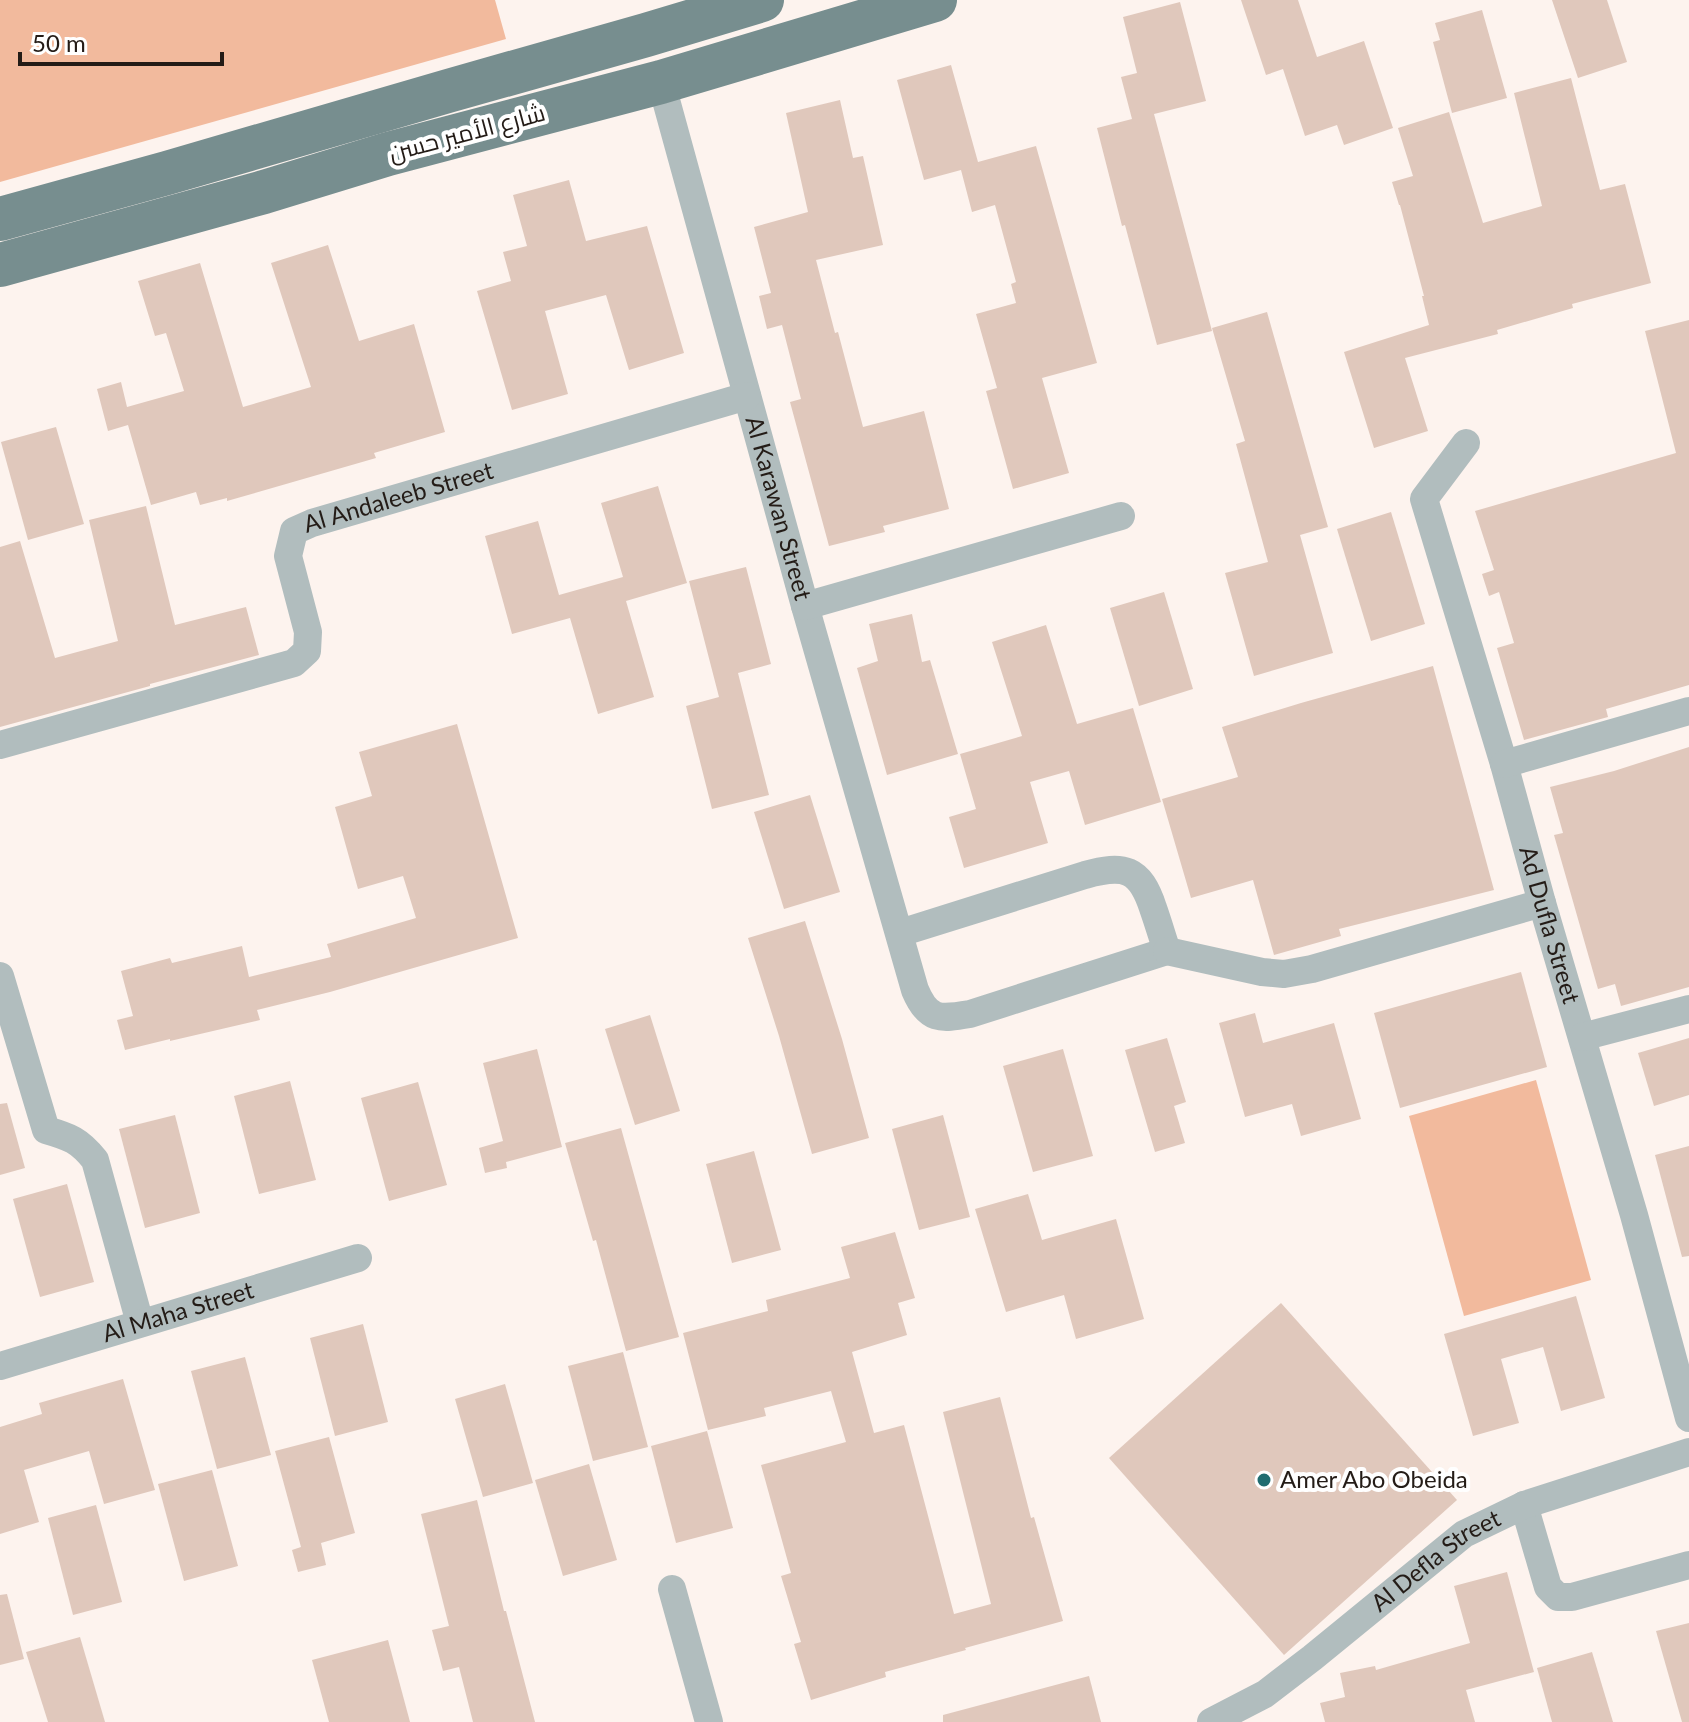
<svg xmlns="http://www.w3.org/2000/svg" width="1689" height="1722" viewBox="0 0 1689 1722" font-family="Lato,Cairo,sans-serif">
<rect width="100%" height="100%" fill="#fdf3ee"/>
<g fill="#f2ba9d">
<path d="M 0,0 L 495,0 L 506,39 L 0,182 Z"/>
<path d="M 1536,1080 L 1591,1280 L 1464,1316 L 1409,1116 Z"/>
</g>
<g fill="#e0c8bc">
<path d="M 1241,0 L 1298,0 L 1317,57 L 1364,41 L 1393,128 L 1344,145 L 1337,125 L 1305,136 L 1283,69 L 1266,75 Z"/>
<path d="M 1552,0 L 1607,0 L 1627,62 L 1578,78 Z"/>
<path d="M 1180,2 L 1206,101 L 1154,114 L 1212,331 L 1157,345 L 1125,225 L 1122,226 L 1097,128 L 1132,119 L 1121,77 L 1137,73 L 1123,17 Z"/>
<path d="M 1482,10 L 1507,98 L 1452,113 L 1433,42 L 1440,40 L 1435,23 Z"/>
<path d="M 951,65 L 978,162 L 1036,146 L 1097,363 L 1042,378 L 1069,473 L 1013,489 L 986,391 L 997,388 L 976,314 L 1016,303 L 1011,284 L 1016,282 L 995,205 L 972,212 L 961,170 L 924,180 L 897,80 Z"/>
<path d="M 1571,78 L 1600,190 L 1625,184 L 1651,283 L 1572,304 L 1573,308 L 1497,330 L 1498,334 L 1405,358 L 1428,431 L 1374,448 L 1344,352 L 1429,325 L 1422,296 L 1424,296 L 1400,205 L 1399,205 L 1392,182 L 1413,176 L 1398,128 L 1449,112 L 1483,223 L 1542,206 L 1514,93 Z"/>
<path d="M 840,100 L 853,158 L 863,156 L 883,245 L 816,260 L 835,333 L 838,332 L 863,427 L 924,411 L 949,509 L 883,526 L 885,532 L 829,546 L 790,402 L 801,399 L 782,325 L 767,329 L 759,296 L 771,293 L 754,227 L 808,212 L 786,113 Z"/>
<path d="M 569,180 L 586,241 L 647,226 L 684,353 L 629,370 L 606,295 L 545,311 L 568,394 L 512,410 L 477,291 L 511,281 L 503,252 L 527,246 L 513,195 Z"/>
<path d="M 328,245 L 359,341 L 414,324 L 445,432 L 374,453 L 376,458 L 227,501 L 227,498 L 200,505 L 196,492 L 151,505 L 128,425 L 108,431 L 97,389 L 121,382 L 127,407 L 184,391 L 166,333 L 155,336 L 138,281 L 200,263 L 243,407 L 311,387 L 271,263 Z"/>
<path d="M 1267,312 L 1328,527 L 1300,535 L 1333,653 L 1254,676 L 1225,573 L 1268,562 L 1236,444 L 1245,441 L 1212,328 Z"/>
<path d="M 1689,320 L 1689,685 L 1606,709 L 1608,717 L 1524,740 L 1497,648 L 1514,643 L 1499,592 L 1489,596 L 1482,574 L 1494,570 L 1475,511 L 1676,453 L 1645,331 Z"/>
<path d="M 56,427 L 84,524 L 28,540 L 1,442 Z"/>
<path d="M 658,486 L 687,583 L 626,601 L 654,697 L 598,714 L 570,618 L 512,634 L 485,536 L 538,521 L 559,595 L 623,577 L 601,503 Z"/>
<path d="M 146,506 L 175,625 L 246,607 L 259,655 L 150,684 L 150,686 L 0,727 L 0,547 L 20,541 L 55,658 L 118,641 L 89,520 Z"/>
<path d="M 1391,512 L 1425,624 L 1371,641 L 1337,529 Z"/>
<path d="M 746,567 L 771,664 L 738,673 L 769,795 L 712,809 L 686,706 L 719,697 L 689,581 Z"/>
<path d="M 1164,592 L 1193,689 L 1139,706 L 1110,608 Z"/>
<path d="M 912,614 L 922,662 L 930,660 L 958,754 L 887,775 L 857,668 L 878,661 L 869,624 Z"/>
<path d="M 1046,625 L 1077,724 L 1133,708 L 1161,802 L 1085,825 L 1069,771 L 1030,782 L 1048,843 L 964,868 L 949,817 L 976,809 L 960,754 L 1022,736 L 992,642 Z"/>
<path d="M 1433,666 L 1494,890 L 1339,929 L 1341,936 L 1274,955 L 1253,880 L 1191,898 L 1162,799 L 1238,777 L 1222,727 L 1301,703 Z"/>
<path d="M 457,724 L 518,938 L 330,992 L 257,1010 L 260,1020 L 170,1041 L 170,1039 L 125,1050 L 117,1020 L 133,1016 L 121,971 L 170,958 L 172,963 L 242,946 L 249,977 L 331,957 L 327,944 L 416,918 L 403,876 L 358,889 L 335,807 L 372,796 L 359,752 Z"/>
<path d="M 1689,747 L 1689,987 L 1621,1006 L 1615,984 L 1598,989 L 1554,835 L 1563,833 L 1550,787 L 1614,771 Z"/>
<path d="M 810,795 L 840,892 L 784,909 L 754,812 Z"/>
<path d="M 805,921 L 842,1039 L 869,1138 L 812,1154 L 779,1036 L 748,938 Z"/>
<path d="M 1521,972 L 1547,1067 L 1400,1108 L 1374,1013 Z"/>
<path d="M 1255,1013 L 1263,1043 L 1334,1023 L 1361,1119 L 1301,1136 L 1292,1104 L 1245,1117 L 1219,1023 Z"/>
<path d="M 650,1015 L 680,1111 L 635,1125 L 605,1029 Z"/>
<path d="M 1167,1038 L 1186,1102 L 1174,1106 L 1185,1143 L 1155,1152 L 1125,1050 Z"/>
<path d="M 1689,1038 L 1689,1095 L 1654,1106 L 1638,1053 Z"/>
<path d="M 537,1049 L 562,1147 L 506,1162 L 507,1168 L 485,1173 L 479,1148 L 503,1141 L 483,1063 Z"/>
<path d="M 1063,1049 L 1093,1156 L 1033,1172 L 1003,1066 Z"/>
<path d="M 290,1081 L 316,1180 L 259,1194 L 234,1096 Z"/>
<path d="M 418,1082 L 447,1185 L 389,1201 L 361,1098 Z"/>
<path d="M 7,1103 L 25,1168 L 0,1175 L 0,1104 Z"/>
<path d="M 175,1115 L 200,1213 L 145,1228 L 119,1129 Z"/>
<path d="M 943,1115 L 970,1217 L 919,1230 L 892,1129 Z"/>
<path d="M 621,1128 L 679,1337 L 626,1351 L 596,1240 L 593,1241 L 565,1143 Z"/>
<path d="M 1689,1146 L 1689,1256 L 1682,1257 L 1655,1155 Z"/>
<path d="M 754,1151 L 781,1250 L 732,1263 L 706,1164 Z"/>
<path d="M 67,1184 L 94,1282 L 40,1297 L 13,1199 Z"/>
<path d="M 1028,1194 L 1042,1240 L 1116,1219 L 1144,1319 L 1076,1339 L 1064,1295 L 1006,1312 L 975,1209 Z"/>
<path d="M 895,1232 L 915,1298 L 898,1303 L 907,1335 L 852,1352 L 874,1433 L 904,1425 L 954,1614 L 991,1604 L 943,1412 L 1000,1397 L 1031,1518 L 1034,1517 L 1063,1621 L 965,1648 L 966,1650 L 885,1672 L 886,1677 L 811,1700 L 794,1644 L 801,1642 L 781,1576 L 791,1573 L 761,1465 L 846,1442 L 831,1391 L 764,1408 L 766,1416 L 708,1430 L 683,1333 L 768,1311 L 766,1300 L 850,1278 L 841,1247 Z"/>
<path d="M 1576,1296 L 1605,1398 L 1561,1411 L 1543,1347 L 1501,1359 L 1519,1423 L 1473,1436 L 1444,1334 Z"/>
<path d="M 1281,1303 L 1457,1500 L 1284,1655 L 1109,1458 Z"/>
<path d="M 363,1324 L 388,1422 L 335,1436 L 310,1338 Z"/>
<path d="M 623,1352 L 648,1447 L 593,1461 L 568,1366 Z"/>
<path d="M 245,1357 L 271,1455 L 217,1469 L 191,1371 Z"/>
<path d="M 123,1379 L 155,1490 L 104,1504 L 89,1451 L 24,1470 L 39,1522 L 0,1534 L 0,1427 L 42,1414 L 39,1403 Z"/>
<path d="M 505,1384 L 533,1483 L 483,1497 L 455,1399 Z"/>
<path d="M 707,1431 L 733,1528 L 676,1543 L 651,1446 Z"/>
<path d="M 329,1437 L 355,1533 L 321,1543 L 326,1565 L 298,1572 L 292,1550 L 301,1547 L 275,1451 Z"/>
<path d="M 589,1464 L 617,1560 L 563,1576 L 535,1480 Z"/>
<path d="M 212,1470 L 238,1566 L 184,1581 L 158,1484 Z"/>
<path d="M 477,1500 L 504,1611 L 506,1611 L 535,1722 L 473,1722 L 459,1667 L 443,1671 L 432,1630 L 449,1626 L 421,1514 Z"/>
<path d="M 96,1505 L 122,1602 L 73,1615 L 48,1518 Z"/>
<path d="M 1507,1572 L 1534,1672 L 1466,1690 L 1475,1722 L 1325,1722 L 1320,1703 L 1345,1697 L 1340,1673 L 1375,1666 L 1376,1670 L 1470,1643 L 1454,1586 Z"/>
<path d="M 7,1594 L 24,1659 L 0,1665 L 0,1595 Z"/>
<path d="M 1689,1623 L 1689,1722 L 1682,1722 L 1656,1631 Z"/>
<path d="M 80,1637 L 105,1722 L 48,1722 L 26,1652 Z"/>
<path d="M 388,1640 L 410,1722 L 329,1722 L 312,1660 Z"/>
<path d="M 1592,1652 L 1613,1722 L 1552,1722 L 1537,1668 Z"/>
<path d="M 1089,1676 L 1101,1722 L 943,1722 L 943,1715 Z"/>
</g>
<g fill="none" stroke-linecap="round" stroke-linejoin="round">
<g stroke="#b1bdbe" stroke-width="28">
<path id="s1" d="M 661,82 L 805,606 L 915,990 C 928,1021 940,1019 970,1014 L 1167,951 C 1162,936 1158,922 1153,908 C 1140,868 1124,864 1085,875 L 900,933"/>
<path id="s2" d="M 1466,443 L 1424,499 L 1504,764 L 1542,903 L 1634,1215 L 1689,1418"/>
<path d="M 805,606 L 1121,516"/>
<path id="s3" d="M 0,745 L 294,663 L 307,651 L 308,632 L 288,556 L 294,531 L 312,523 L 747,396"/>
<path d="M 1504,764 L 1689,711"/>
<path d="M 1167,951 L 1262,972 L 1284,974 L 1312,969 L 1542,903"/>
<path d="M 0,976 L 46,1130 C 70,1137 79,1140 95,1160 L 140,1323"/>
<path d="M 1582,1037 L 1689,1009"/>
<path id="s4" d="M 0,1366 L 358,1258"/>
<path d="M 1524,1505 L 1548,1587 L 1558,1597 L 1572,1597 L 1689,1565"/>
<path d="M 672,1589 L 709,1722"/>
<path id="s5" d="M 1211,1722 L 1265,1694 L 1312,1658 L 1464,1534 L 1524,1505 L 1689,1452"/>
</g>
<g stroke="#778e8f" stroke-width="44">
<path d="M 0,219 L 167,173 L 448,91 L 646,35 L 762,0"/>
<path d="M 0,265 L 264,192 L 388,154 L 661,82 L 935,0"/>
</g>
</g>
<circle fill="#206c70" stroke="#fff" stroke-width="3" cx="1264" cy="1480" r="8"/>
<g text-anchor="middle" stroke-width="8" stroke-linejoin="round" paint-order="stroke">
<g font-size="24" fill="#241c17" stroke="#fff">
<text transform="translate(467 133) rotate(-15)" y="8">شارع الأمير حسن</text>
<text dy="8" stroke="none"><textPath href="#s3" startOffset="556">Al Andaleeb Street</textPath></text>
<text dy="8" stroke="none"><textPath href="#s1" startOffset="442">Al Karawan Street</textPath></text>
<text dy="8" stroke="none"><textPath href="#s2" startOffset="514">Ad Dufla Street</textPath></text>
<text dy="8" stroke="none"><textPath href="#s4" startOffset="186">Al Maha Street</textPath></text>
<text dy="8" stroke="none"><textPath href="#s5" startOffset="278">Al Defla Street</textPath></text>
</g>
<g font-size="24" fill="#241c17" stroke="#fff" text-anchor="start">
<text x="1280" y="1488">Amer Abo Obeida</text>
</g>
</g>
<path d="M20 52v12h202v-12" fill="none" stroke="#241c17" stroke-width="4"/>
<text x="32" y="52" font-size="24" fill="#241c17" stroke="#ffffff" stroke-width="6" paint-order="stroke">50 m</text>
</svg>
